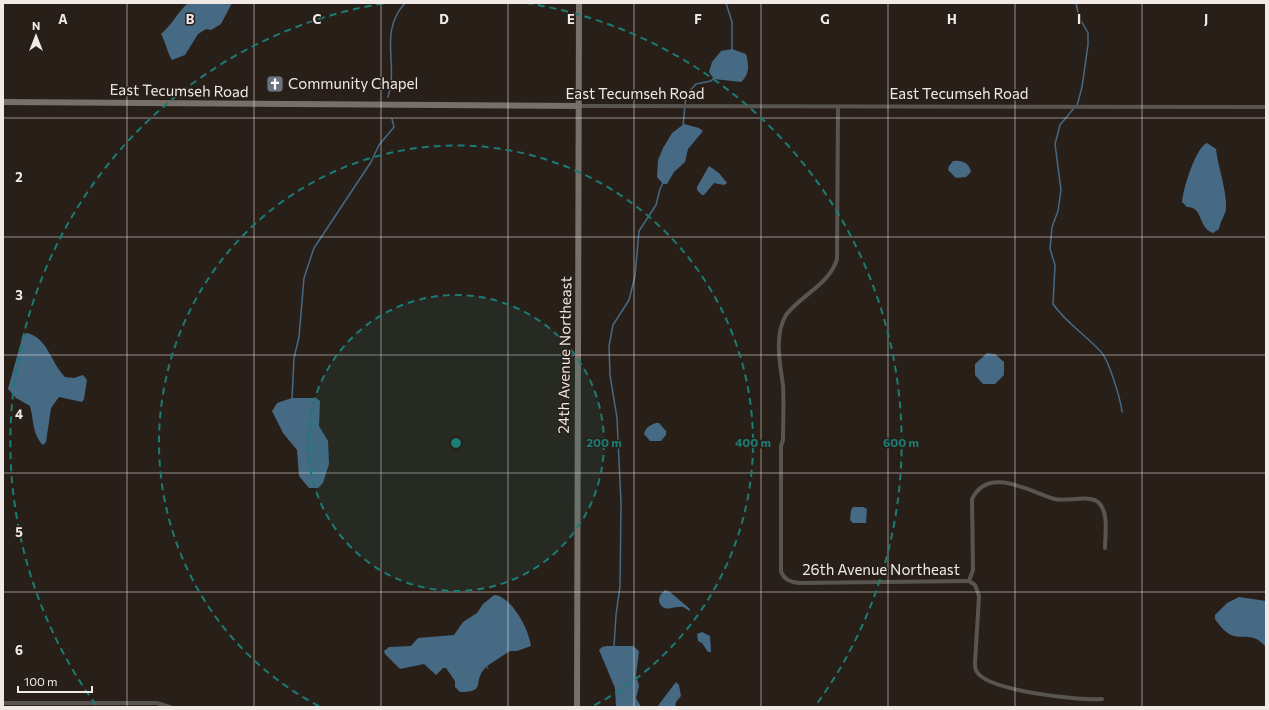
<svg xmlns="http://www.w3.org/2000/svg" width="1269" height="710" viewBox="0 0 1269 710" font-family="Commissioner,sans-serif">
<rect width="100%" height="100%" fill="#291f19"/>
<g fill="#466984">
<path d="M 188,3 L 232,3 L 221,24 L 211,30 L 206,29 L 198,34 L 185,55 L 172,60 C 167,52 166,43 161,34 C 172,25 177,13 188,3 Z"/>
<path d="M 732,49 L 746,54 C 749,65 750,74 741,82 L 714,79 L 709,72 L 712,62 L 721,51 Z"/>
<path d="M 684,124 L 699,128 L 703,131 L 688,149 L 685,162 L 674,172 L 667,184 L 663,184 L 657,177 L 658,160 L 663,148 L 672,133 Z"/>
<path d="M 1207,143 L 1216,149 C 1218,168 1227,190 1226,209 C 1225,216 1220,221 1219,229 L 1213,233 C 1197,227 1204,207 1187,207 L 1182,202 C 1183,190 1195,148 1207,143 Z"/>
<path d="M 953,161 C 963,160 969,163 971,172 L 966,177 L 956,178 L 948,170 L 949,166 Z"/>
<path d="M 709,166 L 719,173 L 727,183 L 724,185 L 714,183 L 704,195 L 702,195 L 697,190 L 697,187 Z"/>
<path d="M 26,333 C 47,336 51,363 65,377 L 74,378 L 83,375 L 87,380 L 84,399 L 82,402 L 59,397 L 51,408 L 46,442 L 43,445 C 32,434 34,420 30,406 L 16,398 L 8,389 L 22,338 Z"/>
<path d="M 987,353 L 995,354 L 1004,362 L 1004,375 L 995,384 L 983,384 L 975,375 L 975,364 Z"/>
<path d="M 292,398 L 316,398 L 320,401 L 319,426 L 328,441 L 329,464 L 323,483 L 318,488 L 309,488 L 299,476 L 297,450 L 283,433 L 272,411 L 277,403 Z"/>
<path d="M 656,423 L 659,423 L 666,431 L 666,435 L 661,441 L 650,441 L 644,434 C 645,428 650,425 656,423 Z"/>
<path d="M 853,507 L 863,507 L 867,509 L 866,523 L 853,523 L 850,520 L 851,510 Z"/>
<path d="M 665,590 L 670,592 L 690,609 L 689,611 C 687,609 685,608 683,607 C 676,605 665,613 660,604 C 657,598 661,594 665,590 Z"/>
<path d="M 494,595 C 512,596 529,630 531,646 L 517,651 L 510,651 L 487,666 L 489,670 L 486,667 C 471,682 488,692 460,692 L 455,687 L 455,681 L 446,668 L 443,668 L 436,675 L 424,664 L 400,669 L 385,654 L 384,651 L 389,647 L 411,646 L 418,638 L 454,635 L 463,622 L 477,613 L 483,604 Z"/>
<path d="M 1239,597 L 1266,601 L 1266,647 C 1253,633 1250,639 1234,636 C 1226,634 1220,626 1215,619 L 1215,615 L 1227,603 Z"/>
<path d="M 702,632 L 710,636 L 711,652 L 708,652 L 702,643 L 698,641 L 697,634 Z"/>
<path d="M 607,646 L 633,646 L 639,651 L 636,675 L 639,686 L 636,698 L 641,707 L 616,707 L 615,688 L 599,650 L 602,647 Z"/>
<path d="M 676,682 L 679,685 L 681,696 L 676,702 L 675,707 L 657,707 Z"/>
</g>
<g fill="none" stroke-linecap="round" stroke-linejoin="round">
<g stroke="#466984" stroke-width="1.5">
<path d="M 726,3 L 732,22 L 732,50"/>
<path d="M 1076,3 L 1079,17 L 1088,33 L 1088,45 L 1082,87 L 1077,106"/>
<path d="M 388,97 C 399,63 378,33 405,3"/>
<path d="M 1074,108 L 1060,125 L 1055,144 L 1061,190 L 1058,211 L 1052,227 L 1050,249 L 1055,265 L 1053,304 C 1066,323 1086,335 1101,352 C 1109,360 1121,401 1122,412"/>
<path d="M 683,126 L 686,95 L 696,84 L 711,81 L 715,77"/>
<path d="M 292,398 L 294,358 L 299,337 L 304,278 L 314,248 L 371,162 L 379,145 L 394,127 L 392,119"/>
<path d="M 614,646 L 616,615 L 620,586 L 621,503 L 617,418 L 610,375 L 609,346 L 613,325 L 629,300 L 635,276 L 639,231 L 656,205 L 660,189 L 663,183"/>
</g>
<g stroke="#585450" stroke-width="4">
<path d="M 579,106 L 1266,107"/>
<path d="M 838,107 L 837,259 C 830,284 801,295 786,315 C 774,334 780,365 783,385 C 784,403 783,422 783,440 L 781,446 L 781,571 C 784,580 791,582 799,583 L 969,581"/>
<path d="M 1102,699 C 1080,701 989,691 977,672 C 975,670 975,666 975,663 L 979,596 L 975,585 L 969,581 L 973,570 L 972,499 C 988,465 1030,492 1055,499 C 1067,502 1091,494 1099,503 C 1109,513 1105,535 1105,548"/>
<path d="M 3,703 L 157,703 L 170,707"/>
</g>
<g stroke="#77706a" stroke-width="6">
<path d="M 3,102 L 579,106"/>
<path d="M 577,707 L 579,3"/>
</g>
</g>
<path fill="none" stroke="#f0e9e5" stroke-width="1" stroke-opacity="0.55" d="M 127,3 L 127,707M 254,3 L 254,707M 381,3 L 381,707M 508,3 L 508,707M 634,3 L 634,707M 761,3 L 761,707M 888,3 L 888,707M 1015,3 L 1015,707M 1142,3 L 1142,707M 3,118 L 1266,118M 3,237 L 1266,237M 3,355 L 1266,355M 3,473 L 1266,473M 3,592 L 1266,592"/>
<circle cx="456" cy="443" r="148" fill="#1a7c74" fill-opacity=".12"/>
<g fill="none" stroke="#1a7c74" stroke-width="2" stroke-dasharray="7 5">
<circle cx="456" cy="443" r="148"/>
<path d="M319 706A297 297 0 1 1 593 706"/>
<path d="M96 705A445 445 0 0 1 386 3M526 3A445 445 0 0 1 816 705"/>
</g>
<defs>
<g id="church-square" transform="scale(0.9)"><rect x="-9" y="-9" width="18" height="18" rx="4" fill="#6b7280" stroke="#291f19"/><path d="M-1.2-6h2.4v3.5h3.3v2.4h-3.3V6h-2.4V-.1h-3.3v-2.4h3.3Z" fill="#fff"/></g>
</defs>
<g fill-rule="evenodd">
<use href="#church-square" x="275" y="84"/>
</g>
<g text-anchor="middle" stroke-width="3" stroke-linejoin="round" paint-order="stroke">
<g font-size="15" fill="#f0e9e5" stroke="#291f19" text-anchor="start">
<text x="288" y="89">Community Chapel</text>
</g>
<g font-size="15" fill="#f0e9e5" stroke="#291f19">
<text transform="translate(179 91) rotate(1)" y="5">East Tecumseh Road</text>
<text x="635" y="99">East Tecumseh Road</text>
<text x="959" y="99">East Tecumseh Road</text>
<text transform="translate(565 355) rotate(-89)" y="5">24th Avenue Northeast</text>
<text x="881" y="575">26th Avenue Northeast</text>
</g>
</g>
<g font-size="13" text-anchor="middle" font-weight="bold" fill="#f0e9e5" stroke="#291f19" stroke-width="3" stroke-linejoin="round" paint-order="stroke">
<text x="63" y="24">A</text>
<text x="190" y="24">B</text>
<text x="317" y="24">C</text>
<text x="444" y="24">D</text>
<text x="571" y="24">E</text>
<text x="698" y="24">F</text>
<text x="825" y="24">G</text>
<text x="952" y="24">H</text>
<text x="1079" y="24">I</text>
<text x="1206" y="24">J</text>
<text x="19" y="182">2</text>
<text x="19" y="300">3</text>
<text x="19" y="419">4</text>
<text x="19" y="537">5</text>
<text x="19" y="655">6</text>
</g>
<circle cx="456" cy="443" r="6" fill="#1a7c74" stroke="#291f19" stroke-width="2"/>
<g font-size="12" text-anchor="middle" font-weight="bold" fill="#1a7c74" stroke="#291f19" stroke-width="3" stroke-linejoin="round" paint-order="stroke">
<text x="604" y="447">200 m</text>
<text x="753" y="447">400 m</text>
<text x="901" y="447">600 m</text>
</g>
<rect width="1269" height="710" fill="none" stroke="#f0e9e5" stroke-width="8"/>
<g transform="translate(36 36)" stroke="#291f19" stroke-width="3" paint-order="stroke">
<path d="M0-3L7 15L0 10L-7 15Z" fill="#f0e9e5"/>
<text y="-6" font-size="11" font-weight="bold" text-anchor="middle" fill="#f0e9e5">N</text>
</g>
<path d="M18 686v6h74v-6" fill="none" stroke="#f0e9e5" stroke-width="2"/>
<text x="24" y="686" font-size="12" fill="#f0e9e5" stroke="#291f19" stroke-width="3" paint-order="stroke">100 m</text>
</svg>
